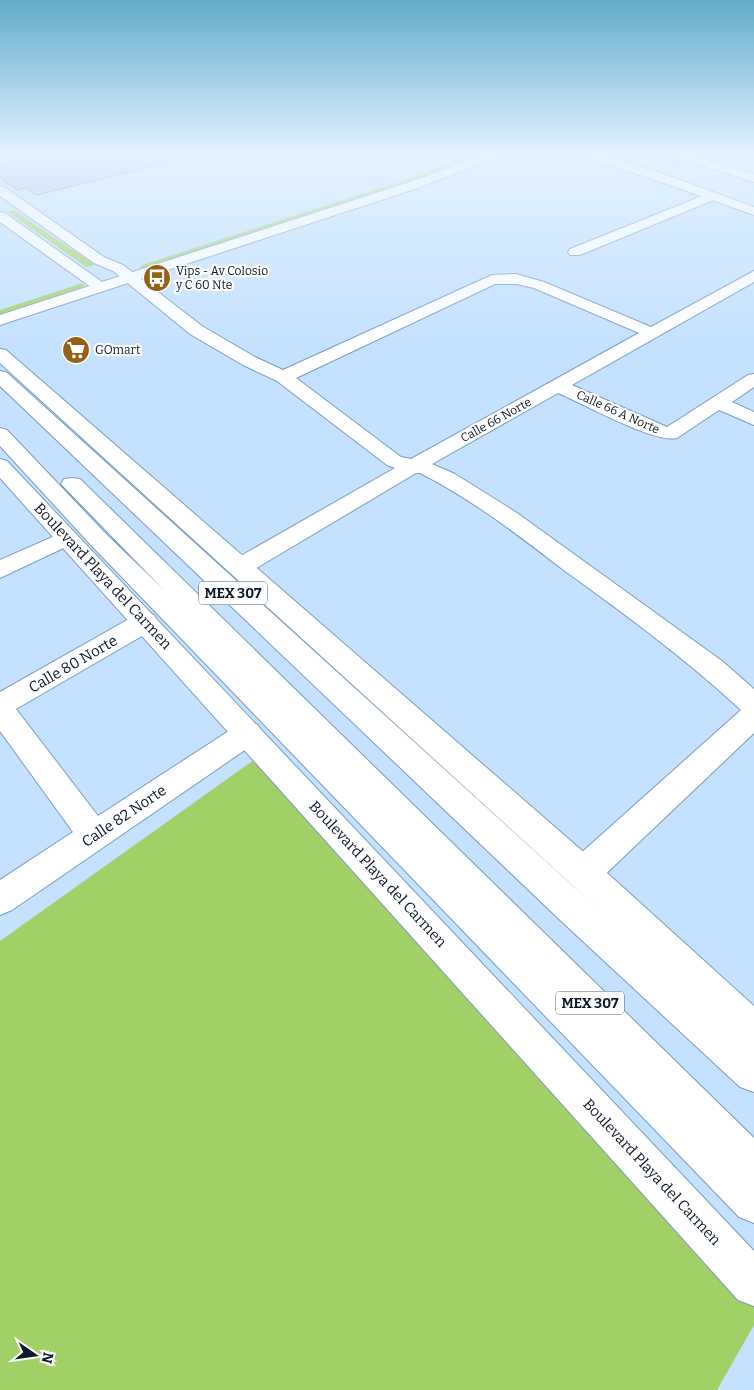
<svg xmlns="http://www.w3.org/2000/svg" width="754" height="1390" viewBox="0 0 754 1390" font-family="Bitter,serif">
<rect width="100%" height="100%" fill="#c4e1ff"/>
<g fill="#a1d166">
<path d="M 479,153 L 487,153 L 385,190 L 146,268 L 139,268 L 142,265 L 393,184 Z"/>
<path d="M 629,153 L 662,153 L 688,161 L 674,166 Z"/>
<path d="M 9,211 L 15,211 L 95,265 L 86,267 L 8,212 Z"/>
<path d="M 80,284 L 84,284 L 83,287 L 0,314 L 0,310 Z"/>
<path d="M 258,757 L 754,1301 L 754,1325 L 717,1390 L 0,1390 L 0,941 Z"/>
</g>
<path fill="#afbfea" stroke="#6f7ea6" d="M 85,153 L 177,153 L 178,160 L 36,195 L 25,188 L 17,190 L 0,178 L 0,166 L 30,159 L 39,164 Z"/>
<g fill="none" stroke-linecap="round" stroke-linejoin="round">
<g stroke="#7a9cbf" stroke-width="2">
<g id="minor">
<path d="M 667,153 L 685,153 L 754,174 L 754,182 L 669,155 Z"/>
<path d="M 0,186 L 4,187 L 104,257 L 123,265 L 202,326 L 255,357 L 283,370 L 492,275 L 516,274 L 544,282 L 651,327 L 754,271 L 754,282 L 572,385 L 667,427 L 748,375 L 754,374 L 754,387 L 732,402 L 754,412 L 754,425 L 719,410 L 677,438 C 655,444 582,403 558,393 L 432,464 L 455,474 L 517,513 L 722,661 L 754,689 L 754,733 L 595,884 L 583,888 L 571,884 L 567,873 L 571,862 L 741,710 C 686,659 626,615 565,571 C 519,536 472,499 420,473 L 416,473 L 248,573 L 240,575 L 232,573 L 228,567 L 232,561 L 395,468 L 387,465 L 277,381 L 243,365 L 190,334 L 113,271 L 94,263 L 0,196 ZM 495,284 L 516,284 L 534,288 L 639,333 L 411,459 L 401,457 L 296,378 Z"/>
<path d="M 712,192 L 716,193 L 718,196 L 716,199 L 580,255 L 570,255 L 568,252 L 570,249 Z"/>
<path d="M 0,212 L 5,213 L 105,284 L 108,287 L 105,290 L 95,290 L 0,222 Z"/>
<path d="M 66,531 L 74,533 L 77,538 L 74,543 L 0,578 L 0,560 Z"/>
<path d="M 145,613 L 154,615 L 158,622 L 154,629 L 16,709 L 98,816 L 238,725 L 248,721 L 258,725 L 262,733 L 258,741 L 12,910 L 0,915 L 0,880 L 73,832 L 0,731 L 0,692 L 136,615 Z"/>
</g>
</g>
<g stroke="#7a9cbf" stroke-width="2">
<g id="major">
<path d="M 490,153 L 506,153 L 504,155 L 415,189 L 0,325 L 0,315 L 407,183 Z"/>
<path d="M 574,153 L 592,153 L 658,172 L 754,207 L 754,215 L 650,178 L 576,155 Z"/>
<path d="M 0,349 L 6,350 L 595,862 L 754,1006 L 754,1050 L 741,1044 L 571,884 L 0,363 Z"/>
<path d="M 0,459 L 7,461 L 754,1251 L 754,1306 L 738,1300 L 0,478 Z"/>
</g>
</g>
<g stroke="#7a9cbf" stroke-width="2">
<g id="highway">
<path d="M 0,371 L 6,372 L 583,895 L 754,1047 L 754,1092 L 740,1087 L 559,919 L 0,386 Z"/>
<path d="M 0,428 L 7,430 L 107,535 L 164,590 L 61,484 L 64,479 L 72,478 L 80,479 L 754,1138 L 754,1223 L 739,1217 L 91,545 L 0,446 Z"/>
</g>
</g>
<use href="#minor" fill="#fff" fill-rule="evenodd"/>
<use href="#major" fill="#fff" fill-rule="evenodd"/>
<use href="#highway" fill="#fff" fill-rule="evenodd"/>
</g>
<linearGradient id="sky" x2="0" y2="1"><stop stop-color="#61acc9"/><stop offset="0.44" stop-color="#e4f2ff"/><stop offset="1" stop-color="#e4f2ff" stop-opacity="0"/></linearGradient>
<rect width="754" height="348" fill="url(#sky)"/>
<defs>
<g id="bus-disc" transform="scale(1.4375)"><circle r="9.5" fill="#956116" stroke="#fefefe"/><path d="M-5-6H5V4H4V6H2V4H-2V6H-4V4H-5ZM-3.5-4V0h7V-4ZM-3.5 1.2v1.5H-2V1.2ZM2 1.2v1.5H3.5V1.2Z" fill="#fff"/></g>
<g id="supermarket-disc" transform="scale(1.4375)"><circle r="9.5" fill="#956116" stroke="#fefefe"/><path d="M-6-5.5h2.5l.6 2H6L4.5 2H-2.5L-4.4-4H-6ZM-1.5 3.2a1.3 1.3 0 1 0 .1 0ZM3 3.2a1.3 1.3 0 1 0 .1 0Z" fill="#fff"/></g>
</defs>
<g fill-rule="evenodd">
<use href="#bus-disc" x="157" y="278"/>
<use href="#supermarket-disc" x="76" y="350"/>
</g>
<g text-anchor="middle" stroke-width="4.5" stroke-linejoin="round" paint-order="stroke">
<g font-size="12" fill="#0c1926" stroke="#fefefe" text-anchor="start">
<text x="176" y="275">Vips - Av Colosio<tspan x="176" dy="14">y C 60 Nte</tspan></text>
<text x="95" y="354">GOmart</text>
</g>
<g font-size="12" fill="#0c1926" stroke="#fefefe">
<text transform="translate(618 412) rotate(24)" y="4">Calle 66 A Norte</text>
<text transform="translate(496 420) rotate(-29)" y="4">Calle 66 Norte</text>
</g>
<g fill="#fefefe" stroke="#555e67" stroke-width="1">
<rect x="199" y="581.5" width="68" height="23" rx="4"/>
<rect x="556" y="991.5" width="68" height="23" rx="4"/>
</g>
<g font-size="14" font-weight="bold" fill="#0c1926">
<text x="233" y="598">MEX 307</text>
<text x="590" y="1008">MEX 307</text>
</g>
<g font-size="15" fill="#0c1926" stroke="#fefefe">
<text transform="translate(103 576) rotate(47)" y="5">Boulevard Playa del Carmen</text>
<text transform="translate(73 664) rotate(-30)" y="5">Calle 80 Norte</text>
<text transform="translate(124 816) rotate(-34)" y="5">Calle 82 Norte</text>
<text transform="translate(378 874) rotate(47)" y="5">Boulevard Playa del Carmen</text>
<text transform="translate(652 1172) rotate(47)" y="5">Boulevard Playa del Carmen</text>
</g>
</g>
<g transform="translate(35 1355) rotate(103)" stroke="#fefefe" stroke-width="4" paint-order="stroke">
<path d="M0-4L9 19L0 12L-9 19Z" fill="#0c1926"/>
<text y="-8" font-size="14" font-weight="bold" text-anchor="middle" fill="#0c1926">N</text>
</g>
</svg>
